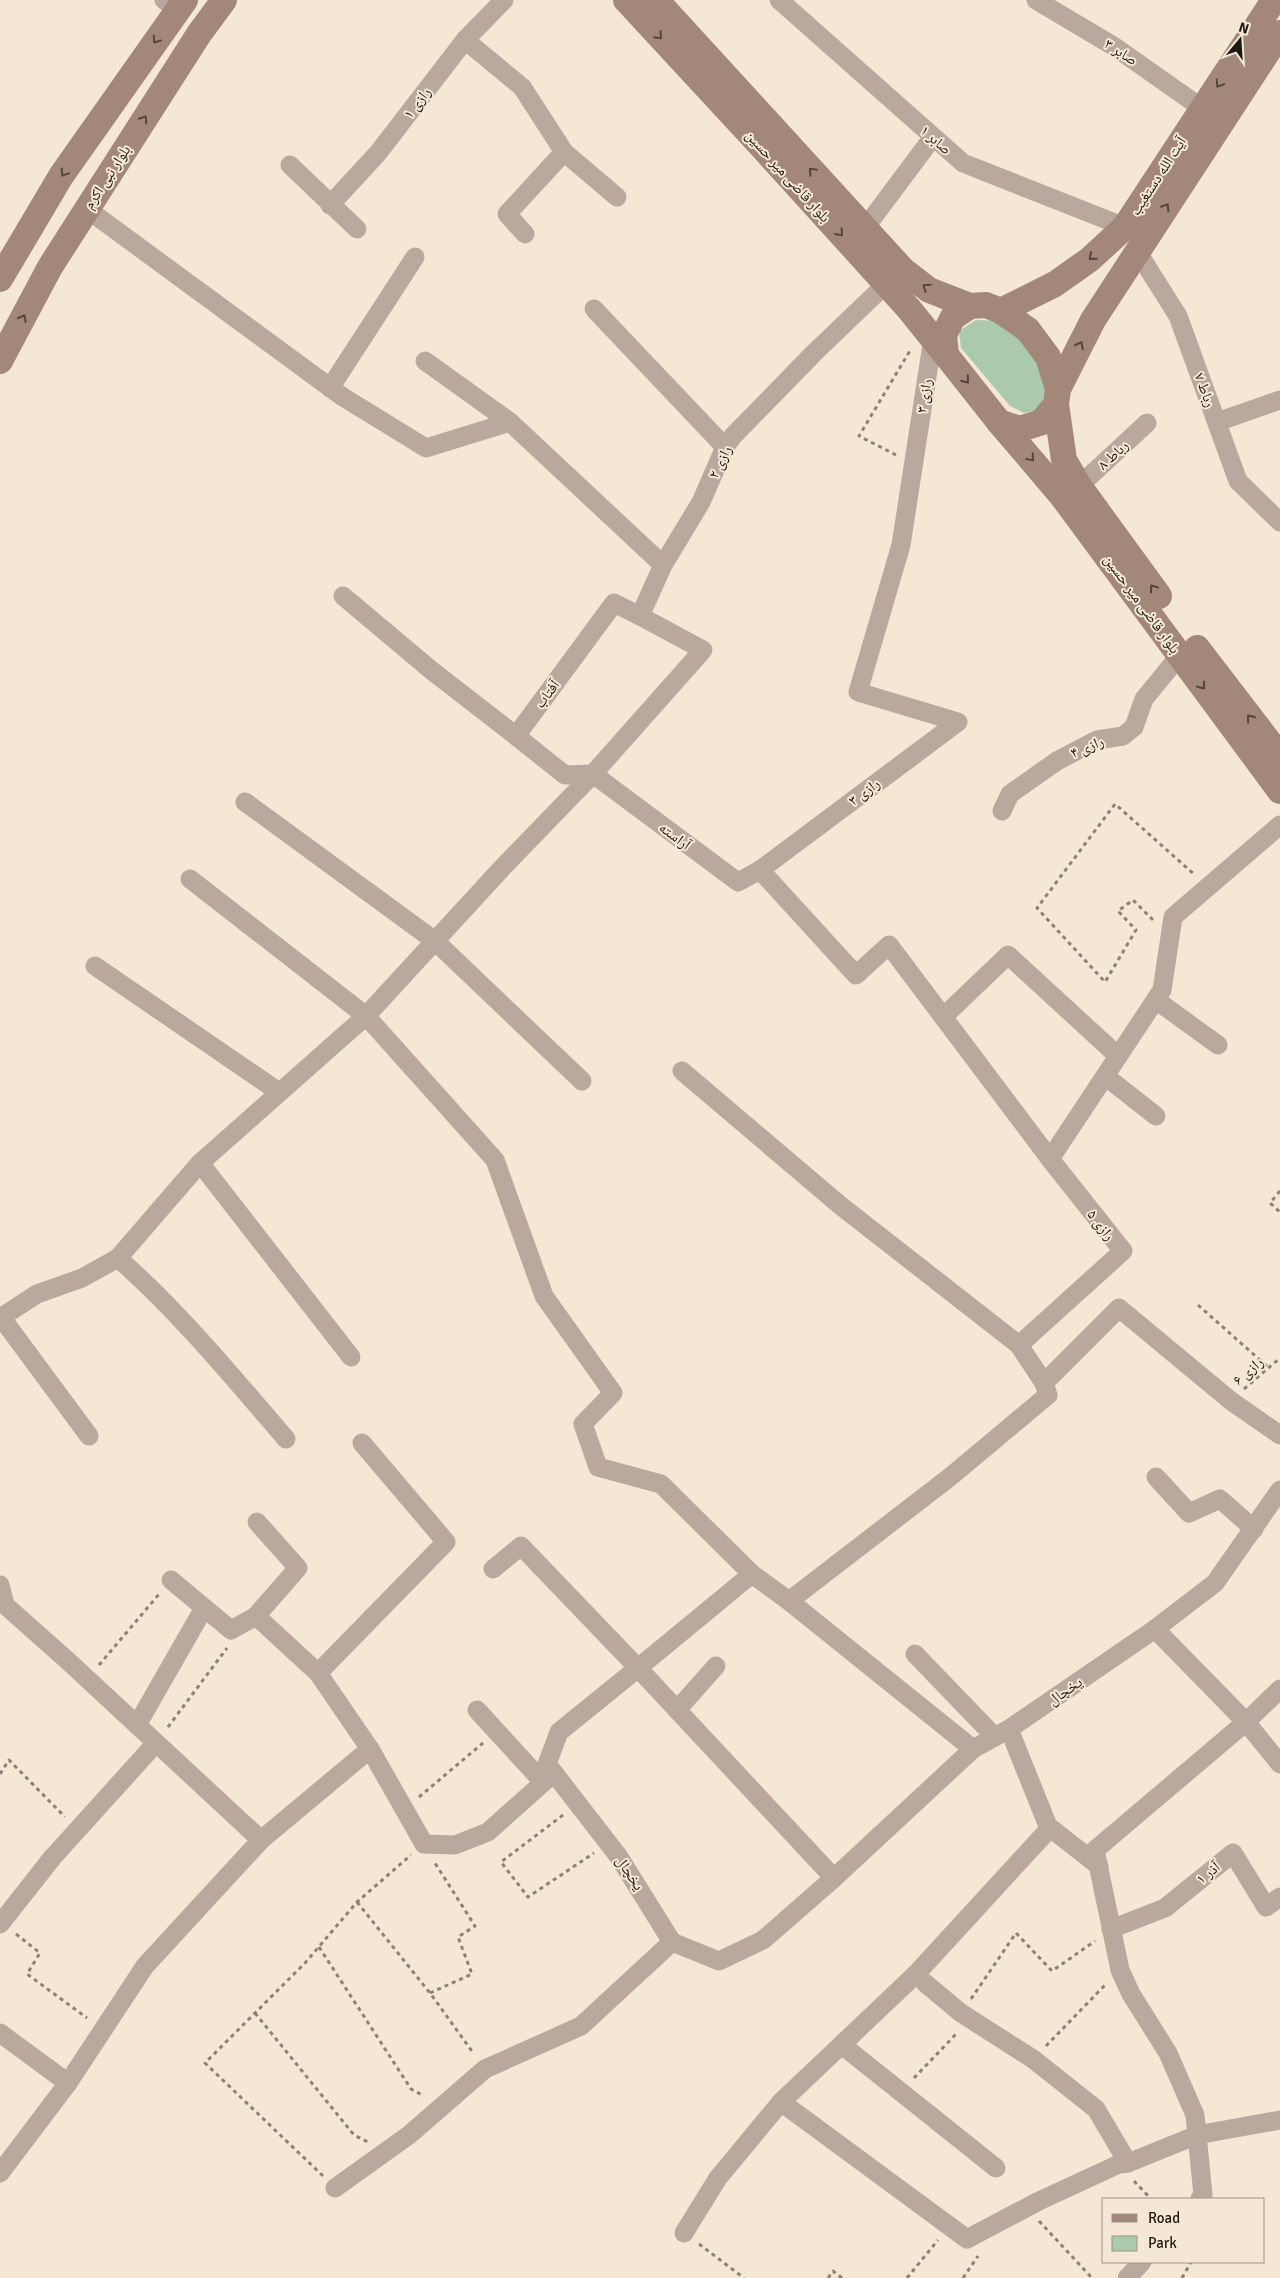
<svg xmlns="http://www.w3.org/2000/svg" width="1280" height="2278" viewBox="0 0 1280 2278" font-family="Signika,'Noto Naskh Arabic',sans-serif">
<rect width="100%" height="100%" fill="#f4e7d4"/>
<path fill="#abc9ad" d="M 976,320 L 1000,321 L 1026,337 L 1047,391 L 1037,410 L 1024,413 L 1010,406 L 961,348 L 959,331 Z"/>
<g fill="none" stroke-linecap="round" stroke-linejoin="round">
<g stroke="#8b8376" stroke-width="3" stroke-dasharray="4 4" stroke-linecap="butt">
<path d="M 896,455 L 859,436 L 911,349"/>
<path d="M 1153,920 L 1133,900 L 1118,911 L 1136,930 L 1105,982 L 1037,908 L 1115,804 L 1195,875"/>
<path d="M 1280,1191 L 1270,1203 L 1280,1212"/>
<path d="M 1198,1305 L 1269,1368"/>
<path d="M 1244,1389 L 1280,1358"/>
<path d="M 99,1665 L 160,1593"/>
<path d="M 168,1727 L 227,1648"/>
<path d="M 0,1774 L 9,1760 L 65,1817"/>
<path d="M 419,1797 L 483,1743"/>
<path d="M 563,1815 L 501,1862 L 528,1897 L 594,1853"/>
<path d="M 357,1902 L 430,1993 L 474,2054"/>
<path d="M 16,1934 L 40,1953 L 27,1974 L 87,2018"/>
<path d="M 319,1947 L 411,2089 L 424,2096"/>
<path d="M 430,1993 L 472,1974 L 458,1937 L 475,1926 L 435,1863"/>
<path d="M 971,1999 L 1016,1933 L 1052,1971 L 1095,1941"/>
<path d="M 255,2013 L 354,2135 L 368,2142"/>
<path d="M 1046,2046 L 1106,1984"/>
<path d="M 914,2078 L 958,2032"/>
<path d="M 323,2176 L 205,2063 L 305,1963 L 357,1902 L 411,1855"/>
<path d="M 1134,2181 L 1151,2199"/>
<path d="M 1039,2221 L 1092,2278"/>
<path d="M 699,2244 L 744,2278"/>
<path d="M 828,2278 L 833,2271 L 842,2278"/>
<path d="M 907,2278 L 938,2240"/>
<path d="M 963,2278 L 978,2256"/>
<path d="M 1182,2278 L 1191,2262"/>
</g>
<g stroke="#baa89e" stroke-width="19">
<path d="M 164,0 L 177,9"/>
<path d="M 779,0 L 963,163 L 1125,227"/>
<path d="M 1036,0 L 1115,47 L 1203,109"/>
<path d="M 465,40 L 522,87 L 564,152"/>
<path d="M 290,165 L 357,229"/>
<path d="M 330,205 L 378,153 L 465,40 L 504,0"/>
<path d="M 87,209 L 343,397 L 426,448 L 510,422"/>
<path d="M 865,228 L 933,137"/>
<path d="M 525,234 L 507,214 L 564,152 L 617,197"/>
<path d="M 1137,251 L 1178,316 L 1238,481 L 1280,522"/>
<path d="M 594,309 L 725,447"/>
<path d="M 933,338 L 901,545 L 858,692 L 958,722 L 760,870 L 856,975 L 889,945 L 1050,1159"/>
<path d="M 425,361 L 510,422 L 663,565"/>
<path d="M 330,388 L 415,257"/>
<path d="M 1217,422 L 1280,400"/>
<path d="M 1079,486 L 1147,423"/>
<path d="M 343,596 L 431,670 L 516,736"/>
<path d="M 640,616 L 614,603 L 516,736 L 565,775 L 593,774 L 738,882 L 760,870"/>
<path d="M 245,802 L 435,941 L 582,1081"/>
<path d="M 1002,811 L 1010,794 L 1057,761 L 1097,740 L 1123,736 L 1134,727 L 1144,699 L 1180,655"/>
<path d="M 1280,825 L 1173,917 L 1162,990 L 1050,1159 L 1123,1251 L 1019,1345 L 1044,1383 L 1119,1308 L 1231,1401 L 1280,1435"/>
<path d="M 190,879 L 366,1016 L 495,1160 L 544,1296 L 613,1393 L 583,1424 L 598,1467 L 661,1484 L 752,1574"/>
<path d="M 95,966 L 279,1092"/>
<path d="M 1156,1000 L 1218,1045"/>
<path d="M 943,1017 L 1008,955 L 1118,1056"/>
<path d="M 682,1071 L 841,1206 L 1019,1345"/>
<path d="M 1105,1076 L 1156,1116"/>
<path d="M 200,1163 L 351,1357"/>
<path d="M 118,1258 C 180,1313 232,1376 286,1439"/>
<path d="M 1,1317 L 89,1436"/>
<path d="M 0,1318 L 37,1294 L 82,1278 L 118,1258 L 200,1163 L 366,1016 L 503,867 L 593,774 L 703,650 L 640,616 L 663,565 L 701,502 L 725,447 L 733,436 L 814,353 L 886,284"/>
<path d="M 1156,1477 L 1189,1513 L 1220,1499 L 1254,1529"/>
<path d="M 493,1569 L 521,1546 L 638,1668 L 559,1732 L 547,1764 L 619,1857 L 672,1942 L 719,1961 L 763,1940 L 834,1878"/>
<path d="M 171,1580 L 231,1630 L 256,1616 L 318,1673 L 370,1749 L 424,1844 L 455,1845 L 488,1832 L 554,1773"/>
<path d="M 0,1585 L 5,1605 L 68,1661 L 261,1840"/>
<path d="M 789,1601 L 752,1574 L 638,1668 L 834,1878 L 973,1749 L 1009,1729 L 1155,1629 L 1215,1583 L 1280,1490"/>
<path d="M 256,1616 L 298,1568 L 257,1522"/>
<path d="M 1155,1629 L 1246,1722 L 1280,1764"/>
<path d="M 915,1654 L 995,1737"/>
<path d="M 318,1673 L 446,1542 L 362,1443"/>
<path d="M 477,1710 L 543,1782"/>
<path d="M 677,1710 L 716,1666"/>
<path d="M 137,1725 L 204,1608"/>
<path d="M 1009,1729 L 1048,1826 L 1099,1866"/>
<path d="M 973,1749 L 789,1601 L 950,1477 L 1048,1395 L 1044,1383"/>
<path d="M 1050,1828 L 916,1974 L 781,2102 L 967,2239 L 1039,2201 L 1119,2164 L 1128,2163 L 1197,2135 L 1280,2120"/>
<path d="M 0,1924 L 52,1858 L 156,1743"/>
<path d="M 1111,1929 L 1165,1908 L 1233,1853 L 1266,1907 L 1280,1897"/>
<path d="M 925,1983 L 961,2013 L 1033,2059 L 1096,2109 L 1128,2163"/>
<path d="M 0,2033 L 68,2083"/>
<path d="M 842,2045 L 996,2168"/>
<path d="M 0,2173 L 68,2083 L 145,1966 L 261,1840 L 370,1749"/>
<path d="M 335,2188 L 409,2135 L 485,2069 L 581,2026 L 672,1942"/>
<path d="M 1200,2199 L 1203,2195 L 1195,2115 L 1168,2053 L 1131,1994 L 1120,1970 L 1095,1850 L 1246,1722 L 1280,1689"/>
<path d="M 684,2233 L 718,2178 L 781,2102"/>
<path d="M 1127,2278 L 1142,2262"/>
</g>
<g stroke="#a38879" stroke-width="26">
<path d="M 626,0 L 763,148 L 909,309 L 946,355"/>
<path d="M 656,0 L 903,270 L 929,290 L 970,306"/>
<path d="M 0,279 L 61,176 L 185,0"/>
<path d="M 1001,311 L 1055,284 L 1089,260 L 1125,227 L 1274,0"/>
<path d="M 0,361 L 50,267 L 199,34 L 224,0"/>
<path d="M 1058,389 L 1048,357 L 1028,330 L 1001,311 L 986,305 L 970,306 L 953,317 L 944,335 L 946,355 L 999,422 L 1020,429 L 1042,422 L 1056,404 L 1058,389 L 1093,320 L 1280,33"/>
<path d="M 1056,404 L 1064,460 L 1079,486 L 1159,596"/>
<path d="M 999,422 L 1062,496 L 1280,791"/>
<path d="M 1197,648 L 1280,756"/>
</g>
</g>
<defs><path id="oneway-chevron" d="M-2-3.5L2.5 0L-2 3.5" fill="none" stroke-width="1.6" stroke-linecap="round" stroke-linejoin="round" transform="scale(1.25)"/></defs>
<g stroke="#53463c">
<use href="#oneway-chevron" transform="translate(659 36) rotate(47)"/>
<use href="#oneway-chevron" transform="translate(156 40) rotate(125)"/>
<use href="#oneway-chevron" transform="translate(1219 84) rotate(123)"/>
<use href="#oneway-chevron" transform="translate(144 119) rotate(-57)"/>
<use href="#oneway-chevron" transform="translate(812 171) rotate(-133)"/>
<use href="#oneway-chevron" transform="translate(64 173) rotate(124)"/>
<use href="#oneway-chevron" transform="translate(1166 207) rotate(-57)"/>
<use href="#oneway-chevron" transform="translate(840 233) rotate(48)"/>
<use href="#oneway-chevron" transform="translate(1092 257) rotate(139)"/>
<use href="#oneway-chevron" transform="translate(926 287) rotate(-146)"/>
<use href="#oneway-chevron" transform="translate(23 318) rotate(-62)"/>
<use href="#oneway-chevron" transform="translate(1080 345) rotate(-63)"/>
<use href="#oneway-chevron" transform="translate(966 380) rotate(51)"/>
<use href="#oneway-chevron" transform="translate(1031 458) rotate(50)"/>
<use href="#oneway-chevron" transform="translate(1153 588) rotate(-126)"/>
<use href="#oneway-chevron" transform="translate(1202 686) rotate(54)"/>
<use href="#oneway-chevron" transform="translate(1250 718) rotate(-128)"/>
</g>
<g text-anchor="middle" stroke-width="4" stroke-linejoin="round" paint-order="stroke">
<g font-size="15" fill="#1e1a13" stroke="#f4e7d4">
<text transform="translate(1121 52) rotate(33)" y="5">صابر ۳</text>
<text transform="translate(417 103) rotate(-53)" y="5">رازی ۱</text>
<text transform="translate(936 140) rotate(41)" y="5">صابر ۱</text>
<text transform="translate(788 176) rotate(48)" y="5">بلوار قاضی میر حسین</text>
<text transform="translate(1158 176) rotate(-57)" y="5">آیت الله دستغیب</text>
<text transform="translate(107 177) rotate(-57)" y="5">بلوار نبی اکرم</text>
<text transform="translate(1205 390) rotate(70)" y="5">رباط ۷</text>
<text transform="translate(924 396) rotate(-81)" y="5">رازی ۳</text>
<text transform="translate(1113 455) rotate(-43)" y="5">رباط ۸</text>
<text transform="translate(720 462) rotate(-64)" y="5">رازی ۲</text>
<text transform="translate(1142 604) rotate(54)" y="5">بلوار قاضی میر حسین</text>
<text transform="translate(547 694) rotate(-53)" y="5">آفتاب</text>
<text transform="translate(1087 747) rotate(-23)" y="5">رازی ۴</text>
<text transform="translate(864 792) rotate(-37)" y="5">رازی ۳</text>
<text transform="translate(675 836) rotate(37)" y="5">آراسته</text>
<text transform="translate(1101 1225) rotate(52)" y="5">رازی ۵</text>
<text transform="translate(1248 1371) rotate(-41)" y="5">رازی ۶</text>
<text transform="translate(1065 1691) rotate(-35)" y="5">یخچال</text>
<text transform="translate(630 1873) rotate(56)" y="5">یخچال</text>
<text transform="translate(1208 1873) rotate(-39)" y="5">آذر ۱</text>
</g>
</g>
<rect x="1102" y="2198" width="162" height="65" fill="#f4e7d4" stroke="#9e9587"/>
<rect x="1112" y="2214" width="25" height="8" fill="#a38879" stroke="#9e9587"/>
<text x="1148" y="2223" font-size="15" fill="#1e1a13">Road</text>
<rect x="1112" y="2236" width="25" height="15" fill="#abc9ad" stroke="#9e9587"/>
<text x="1148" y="2248" font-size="15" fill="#1e1a13">Park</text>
<g transform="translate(1240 40) rotate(18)" stroke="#f4e7d4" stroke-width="4" paint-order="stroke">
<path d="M0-4L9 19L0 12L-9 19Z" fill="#1e1a13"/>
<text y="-8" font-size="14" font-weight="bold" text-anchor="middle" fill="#1e1a13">N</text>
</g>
</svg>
